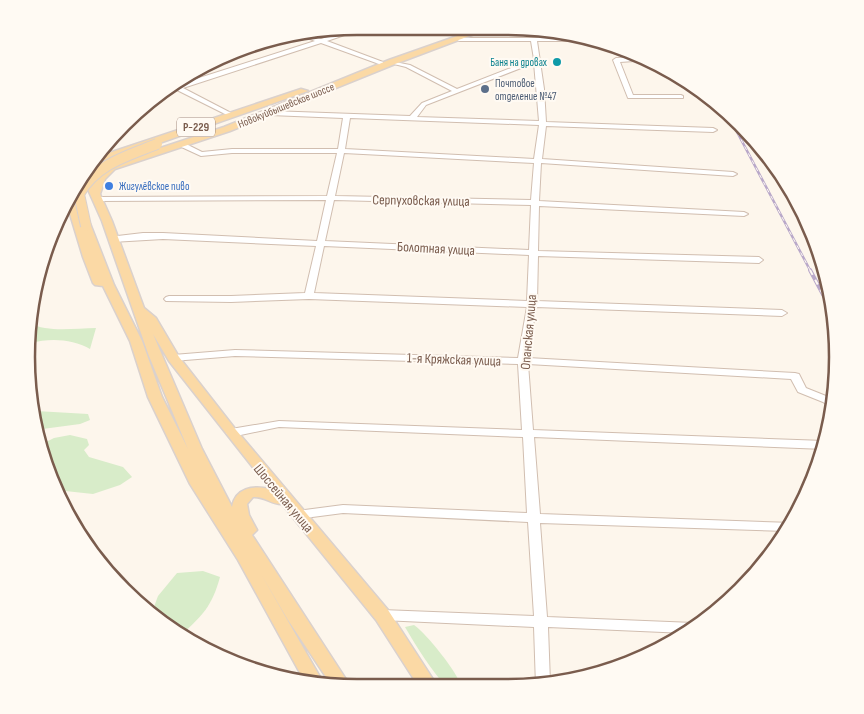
<svg xmlns="http://www.w3.org/2000/svg" width="864" height="714" viewBox="0 0 864 714" font-family="'Sofia Sans Condensed',sans-serif">
<rect width="100%" height="100%" fill="#fdf6ec"/>
<g fill="#d8ecc9">
<path d="M 29,323 C 49,333 75,328 96,328 L 90,349 C 73,339 50,338 31,343 L 29,367 L 27,335 Z"/>
<path d="M 32,408 L 36,411 L 88,414 L 90,420 L 80,424 L 35,430 Z"/>
<path d="M 70,435 L 87,439 L 89,445 L 84,450 L 89,457 L 123,467 L 132,477 L 120,485 L 93,494 L 56,490 L 50,472 L 50,466 L 47,455 L 40,445 L 54,438 Z"/>
<path d="M 203,571 L 220,577 C 212,606 203,615 181,635 L 151,615 L 158,596 L 177,573 Z"/>
<path d="M 414,625 C 425,632 460,675 461,687 L 446,687 C 431,669 417,648 405,627 Z"/>
</g>
<g fill="none" stroke-linecap="round" stroke-linejoin="round">
<g stroke="#d1beb0" stroke-width="2">
<g id="minor">
<path d="M 361,26 L 371,26 L 327,41 L 383,62 L 383,64 L 379,64 L 321,43 L 183,88 L 233,114 L 233,116 L 229,116 L 177,90 L 162,93 L 174,86 L 315,41 L 298,34 L 304,33 L 321,39 Z"/>
<path d="M 457,38 L 577,38 L 589,41 L 537,41 L 544,89 L 546,122 L 713,128 L 717,130 L 713,132 L 546,126 L 542,159 L 733,172 L 737,174 L 733,176 L 541,163 L 539,201 L 744,212 L 748,214 L 744,216 L 539,206 L 538,251 L 759,257 L 763,260 L 759,263 L 538,256 L 537,301 L 782,310 L 787,313 L 782,316 L 536,307 L 528,358 L 795,373 L 799,374 L 806,388 L 831,398 L 835,401 L 833,409 L 823,402 L 798,392 L 791,379 L 528,364 L 533,430 L 825,441 L 824,449 L 534,437 L 540,514 L 793,523 L 787,531 L 540,523 L 547,617 L 694,623 L 699,625 L 686,633 L 548,627 L 550,683 L 536,686 L 534,627 L 382,620 L 377,619 L 375,615 L 377,611 L 382,610 L 534,616 L 528,522 L 343,513 L 297,519 L 293,518 L 291,515 L 293,512 L 297,511 L 343,505 L 527,513 L 523,437 L 279,427 L 231,437 L 226,433 L 231,429 L 279,421 L 522,430 L 518,364 L 235,356 L 173,361 L 168,358 L 173,355 L 235,350 L 518,358 L 527,307 L 309,299 L 231,302 L 166,301 L 164,299 L 166,297 L 169,296 L 231,296 L 305,293 L 316,246 L 163,239 L 112,242 L 109,241 L 109,237 L 143,233 L 163,233 L 317,241 L 326,200 L 98,201 L 94,199 L 98,197 L 327,196 L 337,153 L 232,153 L 201,156 L 175,144 L 182,142 L 202,152 L 232,149 L 338,149 L 343,118 L 270,115 L 267,113 L 270,111 L 410,116 L 422,103 L 452,91 L 406,67 L 390,63 L 390,61 L 410,65 L 457,89 L 534,59 L 531,41 L 459,41 L 456,39 ZM 534,63 L 539,121 L 417,117 L 426,105 ZM 350,118 L 539,125 L 534,159 L 345,149 ZM 344,153 L 534,163 L 531,200 L 335,196 ZM 334,200 L 531,205 L 529,250 L 325,241 ZM 324,246 L 529,255 L 527,301 L 314,293 Z"/>
<path d="M 644,57 L 649,60 L 620,62 L 633,95 L 681,95 L 683,96 L 683,98 L 628,98 L 613,60 L 616,58 Z"/>
</g>
</g>
<g stroke="#dad1cd" stroke-width="3">
<g id="major">
<path d="M 483,27 L 493,27 L 395,64 L 230,131 L 115,169 L 105,179 L 100,194 L 112,221 L 144,308 L 156,318 L 179,357 L 236,430 L 388,610 L 438,687 L 419,687 L 376,620 L 282,504 C 272,505 265,496 253,497 L 247,504 L 249,515 L 257,530 L 252,535 L 351,687 L 332,686 L 288,620 L 261,574 L 324,684 L 305,682 L 238,560 L 190,484 L 148,397 L 130,341 L 103,286 L 95,285 L 93,283 L 83,257 L 67,204 L 71,195 L 74,196 L 83,224 L 90,224 L 91,226 L 114,285 L 142,341 L 162,397 L 209,491 L 188,449 L 149,356 L 102,221 L 86,185 L 79,179 L 82,173 L 84,173 L 94,183 L 98,176 L 109,165 L 224,127 L 389,60 ZM 153,334 L 169,361 L 270,489 C 253,485 235,488 232,507 L 202,449 Z"/>
<path d="M 301,89 L 308,91 L 128,154 L 89,164 L 94,158 Z"/>
</g>
</g>
<use href="#minor" fill="#fff" fill-rule="evenodd"/>
<use href="#major" fill="#fbd9a5" fill-rule="evenodd"/>
<g stroke="#b9a8c9" stroke-width="2.5">
<path id="rail-far1" d="M 726,111 L 811,272"/>
</g>
<g stroke="#b9a8c9" stroke-width="4">
<path id="rail" d="M 810,270 L 834,315"/>
</g>
<use href="#rail-far1" stroke="#fffaf3" stroke-width="1" stroke-dasharray="4" stroke-linecap="butt"/>
<use href="#rail" stroke="#fffaf3" stroke-width="2" stroke-dasharray="5.5" stroke-linecap="butt"/>
<g stroke="#dad1cd" stroke-width="12" stroke-linecap="butt">
<path id="major-bridge" d="M 86,226 L 79,194 C 96,164 127,156 157,144"/>
</g>
<use href="#major-bridge" stroke="#fbd9a5" stroke-width="10"/>
</g>
<circle fill="#0f9aa8" stroke="#fffaf3" stroke-width="2" cx="557" cy="62" r="5"/>
<circle fill="#5c6f8a" stroke="#fffaf3" stroke-width="2" cx="485" cy="89" r="5"/>
<circle fill="#3f7fe0" stroke="#fffaf3" stroke-width="2" cx="109" cy="186" r="5"/>
<g text-anchor="middle" stroke-width="4" stroke-linejoin="round" paint-order="stroke">
<g font-size="11" fill="#0d838f" stroke="#fffaf3" text-anchor="end">
<text x="547" y="66">Баня на дровах</text>
</g>
<g font-size="11" fill="#4e5e75" stroke="#fffaf3" text-anchor="start">
<text x="495" y="87">Почтовое<tspan x="495" dy="13">отделение №47</tspan></text>
</g>
<g font-size="11" fill="#7a5c4d" stroke="#fffaf3">
<text transform="translate(286 105) rotate(-22)" y="4">Новокуйбышевское шоссе</text>
</g>
<g font-size="11" fill="#366cbe" stroke="#fffaf3" text-anchor="start">
<text x="119" y="190">Жигулёвское пиво</text>
</g>
<rect fill="#fffaf3" stroke="#a28b7f" stroke-width="1" x="177" y="117.5" width="38" height="19" rx="4"/>
<g font-size="12" font-weight="bold" fill="#7a5c4d">
<text x="196" y="131">Р-229</text>
</g>
<g font-size="14" fill="#7a5c4d" stroke="#fffaf3">
<text transform="translate(421 200) rotate(1)" y="5">Серпуховская улица</text>
<text transform="translate(436 248) rotate(3)" y="5">Болотная улица</text>
<text transform="translate(528 332) rotate(-85)" y="5">Опанская улица</text>
<text transform="translate(454 359) rotate(2)" y="5">1-я Кряжская улица</text>
<text transform="translate(284 498) rotate(50)" y="5">Шоссейная улица</text>
</g>
</g>
<path d="M0 0H864V714H0ZM357 35H507A322 322 0 0 1 829 357V357A322 322 0 0 1 507 679H357A322 322 0 0 1 35 357V357A322 322 0 0 1 357 35Z" fill="#fffaf3" fill-rule="evenodd"/>
<path fill="none" stroke="#7a5c4d" stroke-width="2.5" d="M357 35H507A322 322 0 0 1 829 357V357A322 322 0 0 1 507 679H357A322 322 0 0 1 35 357V357A322 322 0 0 1 357 35Z"/>
</svg>
